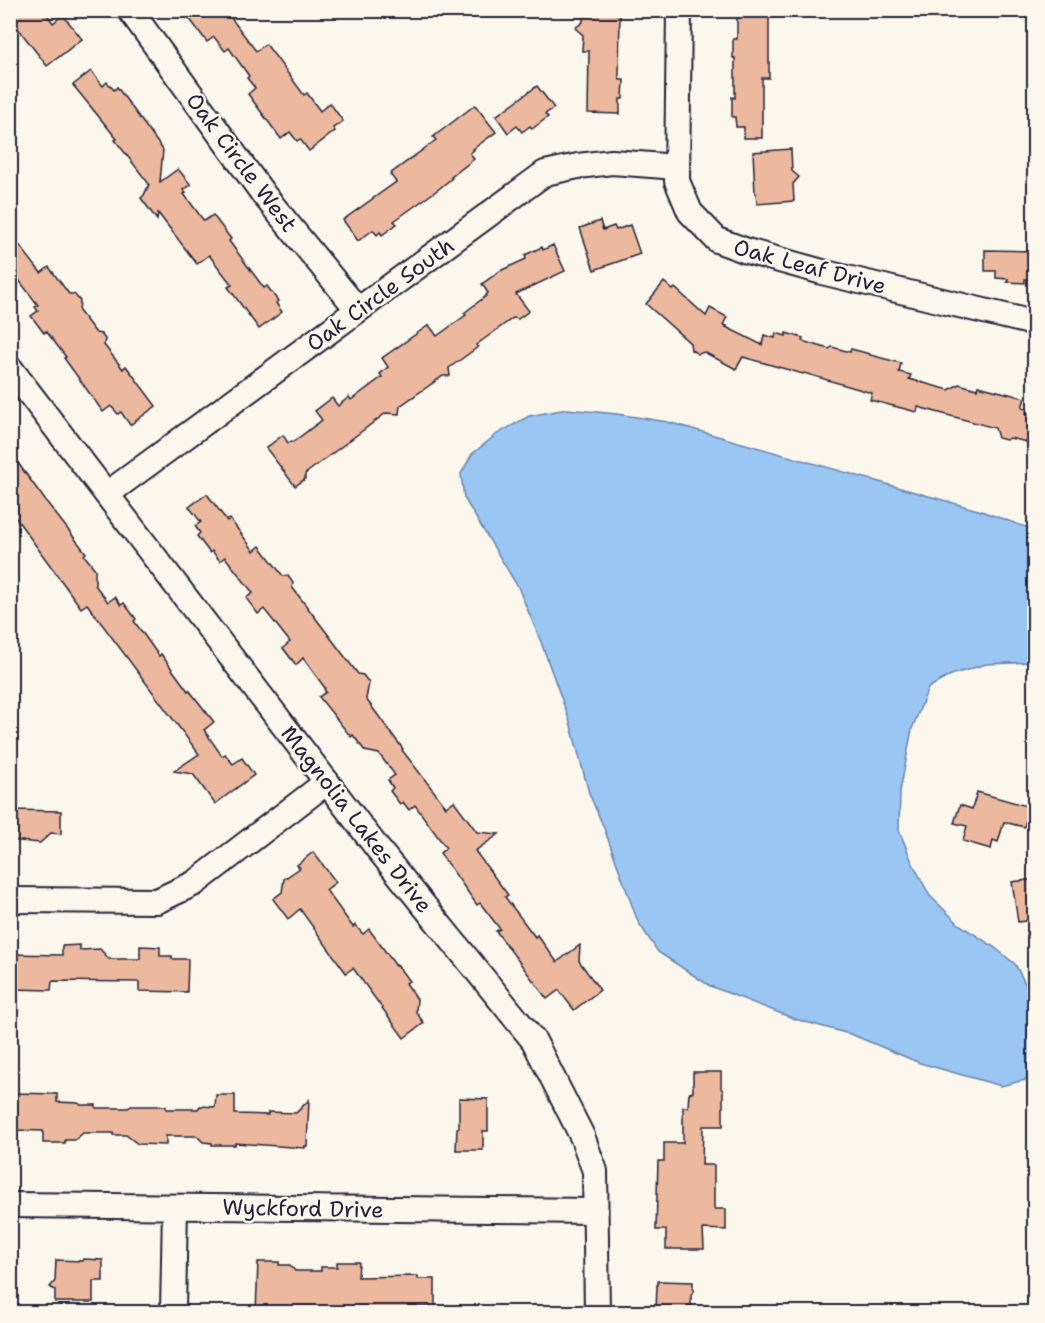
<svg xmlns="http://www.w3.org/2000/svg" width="1045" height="1323" viewBox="0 0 1045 1323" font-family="'Shantell Sans',sans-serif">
<rect width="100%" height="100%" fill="#fbf7ec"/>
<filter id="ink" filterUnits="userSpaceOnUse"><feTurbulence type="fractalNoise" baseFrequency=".0167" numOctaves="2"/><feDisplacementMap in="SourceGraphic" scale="12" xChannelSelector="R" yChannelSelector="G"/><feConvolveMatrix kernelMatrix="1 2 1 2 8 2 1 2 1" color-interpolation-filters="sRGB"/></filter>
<g filter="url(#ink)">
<path fill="#99c6f3" stroke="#6984a9" stroke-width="1.5" d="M 567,409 L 617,414 L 668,422 L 978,510 L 1034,530 L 1034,662 L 986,664 L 951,675 L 928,688 L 912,729 L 900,791 L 899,830 L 912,862 L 930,896 L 960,925 L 994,947 L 1015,964 L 1030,993 L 1034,1004 L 1034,1069 L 1025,1080 L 1001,1086 L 920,1063 L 853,1035 L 795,1019 L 710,986 L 658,952 L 638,922 L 604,828 L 589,793 L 570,722 L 541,642 L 518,587 L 464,498 L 461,474 L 472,454 L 497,434 L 529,416 Z"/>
<g fill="#ecb89e" stroke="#22223b" stroke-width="1.5">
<path d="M 10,10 L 44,10 L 53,23 L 63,15 L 82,39 L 47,66 L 10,18 Z"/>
<path d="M 183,10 L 225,10 L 256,51 L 266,44 L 304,95 L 307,93 L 320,111 L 330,103 L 343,121 L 333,128 L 335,131 L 309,151 L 300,139 L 297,141 L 290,132 L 281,139 L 248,94 L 255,88 L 247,78 L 249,76 L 229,48 L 225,51 L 214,37 L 207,42 Z"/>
<path d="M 583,10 L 620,10 L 619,77 L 620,80 L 624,80 L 623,99 L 620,99 L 620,114 L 588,113 L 589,51 L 582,51 L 583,35 L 575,28 L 583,22 Z"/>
<path d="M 737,15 L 769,15 L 769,78 L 762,78 L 762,138 L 744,138 L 744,127 L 736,127 L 735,117 L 732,117 L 732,97 L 735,98 L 735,58 L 733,58 L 733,39 L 737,39 Z"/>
<path d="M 91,71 L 103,86 L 107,82 L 114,90 L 117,87 L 163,150 L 160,182 L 178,169 L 191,185 L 183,190 L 186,193 L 184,194 L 204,221 L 213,215 L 231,239 L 229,241 L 264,288 L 267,286 L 278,301 L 276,303 L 282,312 L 259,329 L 228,287 L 232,285 L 209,255 L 197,264 L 158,213 L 157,220 L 141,198 L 144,195 L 149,184 L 115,140 L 117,139 L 73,85 Z"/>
<path d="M 537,86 L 554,108 L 545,114 L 548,117 L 532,129 L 530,126 L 522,132 L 517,126 L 508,133 L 496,116 Z"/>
<path d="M 475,105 L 496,132 L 473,149 L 474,150 L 470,153 L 474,159 L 451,177 L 452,178 L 440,188 L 394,221 L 397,224 L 382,235 L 380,232 L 377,235 L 373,230 L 358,241 L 343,220 L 396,182 L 390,174 L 436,140 L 433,137 Z"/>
<path d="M 791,149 L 792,171 L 799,177 L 793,184 L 794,201 L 757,204 L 756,193 L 755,193 L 753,152 Z"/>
<path d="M 600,221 L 603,230 L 614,226 L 616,230 L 630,225 L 640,254 L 594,270 L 580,228 Z"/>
<path d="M 10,233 L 41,273 L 49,267 L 69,294 L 74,294 L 80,301 L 79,311 L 96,333 L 101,334 L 105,339 L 104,345 L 123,369 L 126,366 L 156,406 L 130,425 L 121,412 L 118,414 L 111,406 L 103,412 L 64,358 L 66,357 L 46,331 L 44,333 L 31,316 L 38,311 L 35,307 L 38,305 L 18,279 L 10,285 Z"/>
<path d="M 553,245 L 565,271 L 516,294 L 529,311 L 518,319 L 513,318 L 476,345 L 478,347 L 449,368 L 450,376 L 443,376 L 400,406 L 399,414 L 386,413 L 305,474 L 305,479 L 295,486 L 266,448 L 283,435 L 288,443 L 292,441 L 293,442 L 322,420 L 315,411 L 332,398 L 338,406 L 349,397 L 351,400 L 382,377 L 380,374 L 388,367 L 382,358 L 429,325 L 437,336 L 466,315 L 464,313 L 486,296 L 486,295 L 488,293 L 482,284 L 500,271 L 526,259 L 525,255 L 542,247 L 543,250 Z"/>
<path d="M 985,250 L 1035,251 L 1035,279 L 1025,279 L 1025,283 L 1007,282 L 1008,279 L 996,278 L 996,271 L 985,271 Z"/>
<path d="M 664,282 L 673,290 L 675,288 L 706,316 L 710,308 L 727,317 L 723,325 L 727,326 L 726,327 L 762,345 L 764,335 L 775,338 L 776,333 L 786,336 L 786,333 L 803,338 L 802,341 L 829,349 L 832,347 L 850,352 L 851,349 L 870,354 L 870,355 L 901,363 L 899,372 L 911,375 L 909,379 L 949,390 L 959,384 L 977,389 L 978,386 L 1025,398 L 1022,408 L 1027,409 L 1026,413 L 1035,415 L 1035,444 L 1010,438 L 1006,440 L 998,438 L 995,428 L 918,407 L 917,412 L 870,400 L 872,393 L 804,373 L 803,374 L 743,357 L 736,369 L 704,352 L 698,354 L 691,350 L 690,343 L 646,304 Z"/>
<path d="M 10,452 L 45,500 L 86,553 L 84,555 L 95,569 L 95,585 L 108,602 L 115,597 L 121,605 L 124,603 L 136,619 L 134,621 L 159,656 L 161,654 L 188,691 L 189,690 L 214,722 L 204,730 L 222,756 L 225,754 L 233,764 L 242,758 L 254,775 L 215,804 L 193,774 L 174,771 L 199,754 L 87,604 L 81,608 L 10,510 Z"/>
<path d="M 207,494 L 227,521 L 230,519 L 254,551 L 260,546 L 283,576 L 288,576 L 293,583 L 292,587 L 358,674 L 363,675 L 369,683 L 366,699 L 403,749 L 402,750 L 446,807 L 454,801 L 477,832 L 499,834 L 475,851 L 508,895 L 505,897 L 535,937 L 537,935 L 557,962 L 580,945 L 579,961 L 600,990 L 574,1010 L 559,990 L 547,999 L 496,931 L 500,929 L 480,903 L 477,905 L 440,853 L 446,848 L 415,805 L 409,810 L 403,802 L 400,804 L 390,791 L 393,788 L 388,780 L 395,775 L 379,754 L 365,751 L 353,735 L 351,737 L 319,697 L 326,692 L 324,689 L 325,688 L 303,658 L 296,665 L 283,648 L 290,642 L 264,609 L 258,614 L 246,598 L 253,593 L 250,589 L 225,557 L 220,561 L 212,551 L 210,553 L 197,536 L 200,533 L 195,526 L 201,522 L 189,507 Z"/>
<path d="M 977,792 L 1030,807 L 1024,827 L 1004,822 L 998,842 L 993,840 L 991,849 L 963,841 L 967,826 L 954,823 L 960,805 L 972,809 Z"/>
<path d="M 10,810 L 61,811 L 61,834 L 51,833 L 40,843 L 10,840 Z"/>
<path d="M 313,852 L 336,882 L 326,890 L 353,927 L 355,925 L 363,934 L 369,929 L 396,966 L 397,965 L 409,981 L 406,983 L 417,999 L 416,1012 L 424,1023 L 404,1038 L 353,968 L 346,973 L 300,909 L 288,919 L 273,899 L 282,892 L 284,879 L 300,868 L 297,865 Z"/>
<path d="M 1035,879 L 1035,920 L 1018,922 L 1012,882 Z"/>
<path d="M 80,945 L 80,950 L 100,949 L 109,959 L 140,959 L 140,946 L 160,947 L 160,956 L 172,956 L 172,959 L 188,959 L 187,992 L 139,991 L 139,982 L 52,981 L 51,990 L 10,989 L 10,954 L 62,955 L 62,946 Z"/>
<path d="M 693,1072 L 721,1072 L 721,1088 L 723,1091 L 723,1126 L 703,1126 L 702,1165 L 714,1165 L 714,1209 L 726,1209 L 726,1230 L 703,1229 L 704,1249 L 666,1249 L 666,1230 L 656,1230 L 658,1161 L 664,1161 L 664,1143 L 683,1143 L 683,1107 L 688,1107 L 689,1093 L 693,1092 Z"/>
<path d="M 10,1093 L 57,1094 L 57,1102 L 78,1103 L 81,1105 L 96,1105 L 96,1108 L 128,1108 L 131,1106 L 166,1106 L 166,1109 L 198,1109 L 200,1106 L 215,1107 L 216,1095 L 235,1095 L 235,1114 L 268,1115 L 268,1112 L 296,1113 L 309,1100 L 307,1146 L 305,1146 L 305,1148 L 235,1143 L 235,1145 L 212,1145 L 212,1143 L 203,1142 L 197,1136 L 166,1136 L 166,1145 L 138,1144 L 126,1135 L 113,1135 L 113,1133 L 83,1133 L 75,1140 L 65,1140 L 65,1143 L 43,1143 L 43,1131 L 14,1130 L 14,1128 L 10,1128 Z"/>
<path d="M 459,1098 L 488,1099 L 488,1131 L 483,1131 L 483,1150 L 456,1150 L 457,1128 L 459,1128 Z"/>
<path d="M 83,1259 L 103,1260 L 103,1281 L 93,1281 L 93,1302 L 55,1302 L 55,1290 L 50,1287 L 55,1281 L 56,1260 L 83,1261 Z"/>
<path d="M 258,1262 L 279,1262 L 279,1265 L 290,1265 L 295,1271 L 321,1271 L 321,1267 L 337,1267 L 337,1262 L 359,1262 L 358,1277 L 418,1276 L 418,1279 L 435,1279 L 435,1307 L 417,1307 L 417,1311 L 388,1312 L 317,1312 L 317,1310 L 282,1309 L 282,1312 L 256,1312 Z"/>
<path d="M 658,1281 L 693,1282 L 693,1293 L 691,1295 L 691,1312 L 656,1312 L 657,1285 L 658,1285 Z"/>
</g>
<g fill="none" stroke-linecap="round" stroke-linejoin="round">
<g stroke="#22223b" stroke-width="28">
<g id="street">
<path d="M 130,10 L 264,195 L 358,310"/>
<path d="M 679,10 L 677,181 L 690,212 L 717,240 L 747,251 L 826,273 L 1034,323"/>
<path d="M 10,368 L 378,849 L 534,1041 L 582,1136 L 595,1171 L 597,1312"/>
<path d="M 107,494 L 545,173 L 578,166 L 612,162 L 677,167"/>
<path d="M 10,900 L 157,901 L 195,883 L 327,782"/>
<path d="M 10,1205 L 595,1211"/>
<path d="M 173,1312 L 175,1207"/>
</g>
</g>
<use href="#street" stroke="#fbf7ec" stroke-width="24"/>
</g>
</g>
<g text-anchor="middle" stroke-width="5" stroke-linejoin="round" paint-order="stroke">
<g font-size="22" fill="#22223b" stroke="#fbf7ec">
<text transform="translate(242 162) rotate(53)" y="8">Oak Circle West</text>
<text transform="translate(810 266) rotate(15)" y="8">Oak Leaf Drive</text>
<text transform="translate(380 294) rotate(-36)" y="8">Oak Circle South</text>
<text transform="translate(357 819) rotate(52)" y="8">Magnolia Lakes Drive</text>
<text transform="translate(303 1208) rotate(1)" y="8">Wyckford Drive</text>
</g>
</g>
<rect width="1045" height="1323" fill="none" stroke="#fbf7ec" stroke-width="36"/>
<rect x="18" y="18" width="1009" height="1287" fill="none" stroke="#22223b" stroke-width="2" filter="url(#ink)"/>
</svg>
